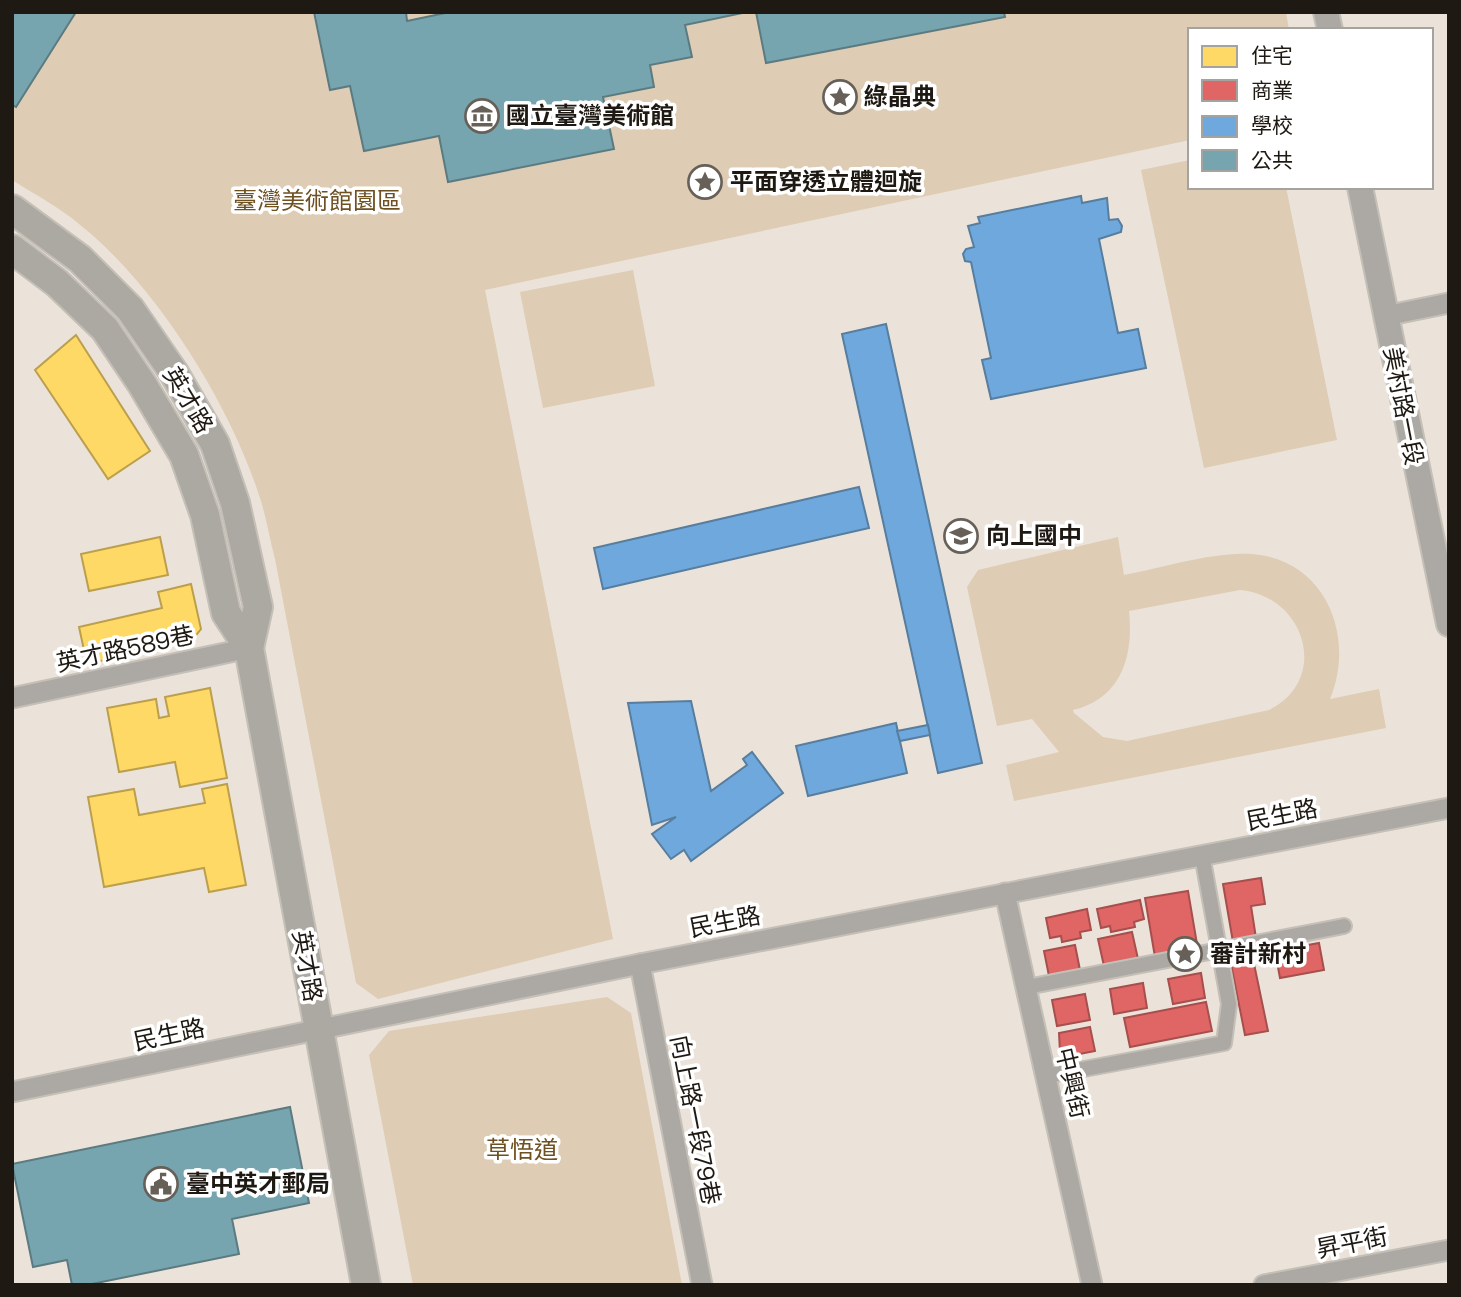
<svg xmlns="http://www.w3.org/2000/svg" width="1461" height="1297" viewBox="0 0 1461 1297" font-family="'Space Grotesk','Noto Sans TC',sans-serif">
<rect width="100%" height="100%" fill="#ebe3d9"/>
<g fill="#deccb4" fill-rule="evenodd">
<path d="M 12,12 L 1286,12 L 1289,30 L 1190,30 L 1190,140 L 485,290 L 613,939 L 378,999 L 356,983 L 275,559 C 269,537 266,514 258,492 C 228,401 155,284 79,224 C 59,207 34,194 12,180 Z"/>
<path d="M 1190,160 L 1190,187 L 1286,187 L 1337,440 L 1204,468 L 1141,170 Z"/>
<path d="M 633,270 L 655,386 L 543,408 L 520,292 Z"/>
<path d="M 1118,537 L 1124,575 C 1164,568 1210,552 1251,554 C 1326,559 1356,637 1330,699 L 1379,689 L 1386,728 L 1014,801 L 1006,765 L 1059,752 L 1032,719 L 997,726 L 967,587 L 978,570 ZM 1240,590 C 1305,596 1331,679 1269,710 L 1127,741 L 1103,737 L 1074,713 L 1073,710 C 1121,699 1134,656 1129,611 Z"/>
<path d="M 607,997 L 631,1013 L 682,1285 L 413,1285 L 369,1055 L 389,1031 Z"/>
</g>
<g fill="#ffd966" stroke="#bc9f4d" stroke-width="2">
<path d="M 76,335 L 150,451 L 108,479 L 35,370 Z"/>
<path d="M 160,537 L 168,575 L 89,591 L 81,554 Z"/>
<path d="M 191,584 L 201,629 L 193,639 L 87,664 L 79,627 L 162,608 L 158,592 Z"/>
<path d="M 210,688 L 227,778 L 180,787 L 175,762 L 119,772 L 107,708 L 156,699 L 159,718 L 169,716 L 165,697 Z"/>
<path d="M 227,784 L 246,885 L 209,892 L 204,868 L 104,887 L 88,797 L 134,789 L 139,815 L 205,803 L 202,789 Z"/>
</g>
<g fill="#e06666" stroke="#a64f4d" stroke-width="2">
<path d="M 1261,878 L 1265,904 L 1251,906 L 1256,938 L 1233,942 L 1223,884 Z"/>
<path d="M 1188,891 L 1198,950 L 1155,957 L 1145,898 Z"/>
<path d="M 1140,900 L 1144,919 L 1134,922 L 1135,927 L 1111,932 L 1110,926 L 1101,928 L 1097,909 Z"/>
<path d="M 1087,909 L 1091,930 L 1080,932 L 1081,938 L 1062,942 L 1061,936 L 1050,938 L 1046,918 Z"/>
<path d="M 1132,932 L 1138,959 L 1104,966 L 1098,939 Z"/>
<path d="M 1319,943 L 1324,970 L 1280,978 L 1275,951 Z"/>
<path d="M 1075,945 L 1080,970 L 1049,976 L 1044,951 Z"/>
<path d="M 1253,959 L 1268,1031 L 1245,1035 L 1231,964 Z"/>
<path d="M 1201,973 L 1205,998 L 1173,1004 L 1168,979 Z"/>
<path d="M 1143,983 L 1147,1008 L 1114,1014 L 1110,989 Z"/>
<path d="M 1085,994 L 1090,1020 L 1057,1026 L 1052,1000 Z"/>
<path d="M 1206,1002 L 1212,1031 L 1130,1047 L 1124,1018 Z"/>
<path d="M 1090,1027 L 1095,1051 L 1064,1057 L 1063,1051 L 1060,1052 L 1059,1033 Z"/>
</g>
<g fill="#6fa8dc" stroke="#577d9f" stroke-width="2">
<path d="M 1081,196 L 1082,203 L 1107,198 L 1109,220 L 1118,219 L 1122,226 L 1121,232 L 1099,239 L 1118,333 L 1138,329 L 1146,368 L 991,399 L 982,360 L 991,358 L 971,262 L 965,261 L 963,254 L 966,249 L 974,247 L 968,226 L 980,223 L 978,217 Z"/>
<path d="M 886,324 L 982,763 L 938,773 L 842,334 Z"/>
<path d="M 859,487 L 869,528 L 603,589 L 594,548 Z"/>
<path d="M 691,701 L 711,791 L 747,765 L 743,759 L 752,752 L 783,793 L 691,861 L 684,850 L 671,859 L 652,834 L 676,817 L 652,825 L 628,703 Z"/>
<path d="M 896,723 L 907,773 L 808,796 L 796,746 Z"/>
<path d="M 928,725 L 930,735 L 900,741 L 897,731 Z"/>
</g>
<g fill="#76a5af" stroke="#5c7b80" stroke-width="2">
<path d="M 12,12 L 76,12 L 16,107 L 12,105 Z"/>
<path d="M 314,12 L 406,12 L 407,21 L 450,12 L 747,12 L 685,25 L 692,57 L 650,65 L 654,87 L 603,97 L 614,149 L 448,182 L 439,136 L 364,151 L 350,86 L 330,90 Z"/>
<path d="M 756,12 L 1004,12 L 1005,17 L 766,63 Z"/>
<path d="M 290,1107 L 309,1203 L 232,1219 L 239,1254 L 87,1285 L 72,1285 L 67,1260 L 33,1267 L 12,1164 Z"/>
</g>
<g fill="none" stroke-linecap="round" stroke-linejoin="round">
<g stroke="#c4bfb7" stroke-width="18">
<g id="pedestrian">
<path d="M 1027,987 L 1344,926"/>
<path d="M 1046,1076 L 1224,1043 L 1229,1004 L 1202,855"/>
</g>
</g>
<g stroke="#c4bfb7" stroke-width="23">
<g id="minor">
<path d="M 1385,316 L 1449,303"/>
<path d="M 12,698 L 249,648"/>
<path d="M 1005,893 L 1092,1285"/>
<path d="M 640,964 L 702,1285"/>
<path d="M 12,1092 L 640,964 L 1449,808"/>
<path d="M 1264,1285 L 1449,1250"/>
</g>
</g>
<g stroke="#c4bfb7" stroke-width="28">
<g id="tertiary">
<path d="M 1326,12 L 1330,30"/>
<path d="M 1360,187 L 1449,624"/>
</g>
</g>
<g stroke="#c4bfb7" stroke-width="32">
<g id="secondary">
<path d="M 12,209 L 80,259 L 130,309 L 174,373 L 215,444 L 235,503 L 258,607 L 249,648"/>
<path d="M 12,249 L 57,283 L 105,329 L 142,384 L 184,455 L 205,515 L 226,613 L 249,648 L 366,1285"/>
</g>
</g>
<use href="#pedestrian" stroke="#aca8a4" stroke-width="14"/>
<use href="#minor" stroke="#aca8a4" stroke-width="19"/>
<use href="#tertiary" stroke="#aca8a4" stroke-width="24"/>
<use href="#secondary" stroke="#aca8a2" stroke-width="28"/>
</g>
<defs>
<g id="sight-ring" transform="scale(1.75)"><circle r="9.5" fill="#fff" stroke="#666058" stroke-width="1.5"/><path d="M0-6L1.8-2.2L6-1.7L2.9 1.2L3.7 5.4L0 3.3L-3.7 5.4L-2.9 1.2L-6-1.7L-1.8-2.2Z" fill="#666058"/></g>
<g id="museum-ring" transform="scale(1.75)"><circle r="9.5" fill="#fff" stroke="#666058" stroke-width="1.5"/><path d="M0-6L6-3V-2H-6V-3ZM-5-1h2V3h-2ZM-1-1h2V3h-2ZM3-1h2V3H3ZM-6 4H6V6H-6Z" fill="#666058"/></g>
<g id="school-ring" transform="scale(1.75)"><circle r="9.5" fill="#fff" stroke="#666058" stroke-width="1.5"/><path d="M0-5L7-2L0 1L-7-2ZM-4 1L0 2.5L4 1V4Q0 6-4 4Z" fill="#666058"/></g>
<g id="civic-ring" transform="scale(1.75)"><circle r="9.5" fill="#fff" stroke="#666058" stroke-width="1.5"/><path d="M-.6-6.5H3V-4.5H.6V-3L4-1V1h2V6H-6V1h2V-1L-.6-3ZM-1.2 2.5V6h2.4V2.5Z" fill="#666058"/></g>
</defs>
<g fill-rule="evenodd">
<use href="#sight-ring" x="840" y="97"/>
<use href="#museum-ring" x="482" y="116"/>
<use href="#sight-ring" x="705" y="182"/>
<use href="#school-ring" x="961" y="536"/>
<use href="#sight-ring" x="1185" y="954"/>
<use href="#civic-ring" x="161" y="1184"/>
</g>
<g text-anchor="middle" stroke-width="7" stroke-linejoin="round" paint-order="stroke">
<g font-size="24" font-weight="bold" fill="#1e1912" stroke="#fff" text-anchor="start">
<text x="864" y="105">綠晶典</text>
<text x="506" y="124">國立臺灣美術館</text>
<text x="730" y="190">平面穿透立體迴旋</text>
<text x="986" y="544">向上國中</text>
<text x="1210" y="962">審計新村</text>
<text x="186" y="1192">臺中英才郵局</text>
</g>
<g font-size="24" fill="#6e5021" stroke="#fff">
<text x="317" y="209">臺灣美術館園區</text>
<text x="522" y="1158">草悟道</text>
</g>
<g font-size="24" fill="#1e1912" stroke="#fff">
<text transform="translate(188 400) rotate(59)" y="8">英才路</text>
<text transform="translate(1403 406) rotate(79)" y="8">美村路一段</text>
<text transform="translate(125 649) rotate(-12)" y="8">英才路589巷</text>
<text transform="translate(1282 815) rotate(-11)" y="8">民生路</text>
<text transform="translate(725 922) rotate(-11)" y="8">民生路</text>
<text transform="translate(307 966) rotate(80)" y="8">英才路</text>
<text transform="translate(169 1035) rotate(-12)" y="8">民生路</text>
<text transform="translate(1072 1083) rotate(77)" y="8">中興街</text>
<text transform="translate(695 1120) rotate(79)" y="8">向上路一段79巷</text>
<text transform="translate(1352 1243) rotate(-11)" y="8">昇平街</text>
</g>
</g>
<rect width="1461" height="1297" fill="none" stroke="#1e1912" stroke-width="28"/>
<rect x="1188" y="28" width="245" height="161" fill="#ffffff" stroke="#a5a3a0" stroke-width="2"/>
<rect x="1202" y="46" width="35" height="21" fill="#ffd966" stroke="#a5a3a0" stroke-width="2"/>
<text x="1251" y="63" font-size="21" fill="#1e1912">住宅</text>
<rect x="1202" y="80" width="35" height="21" fill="#e06666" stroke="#a5a3a0" stroke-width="2"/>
<text x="1251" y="98" font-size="21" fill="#1e1912">商業</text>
<rect x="1202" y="116" width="35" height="21" fill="#6fa8dc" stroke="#a5a3a0" stroke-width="2"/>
<text x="1251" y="133" font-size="21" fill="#1e1912">學校</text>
<rect x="1202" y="150" width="35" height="21" fill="#76a5af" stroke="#a5a3a0" stroke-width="2"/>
<text x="1251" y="168" font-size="21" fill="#1e1912">公共</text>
</svg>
